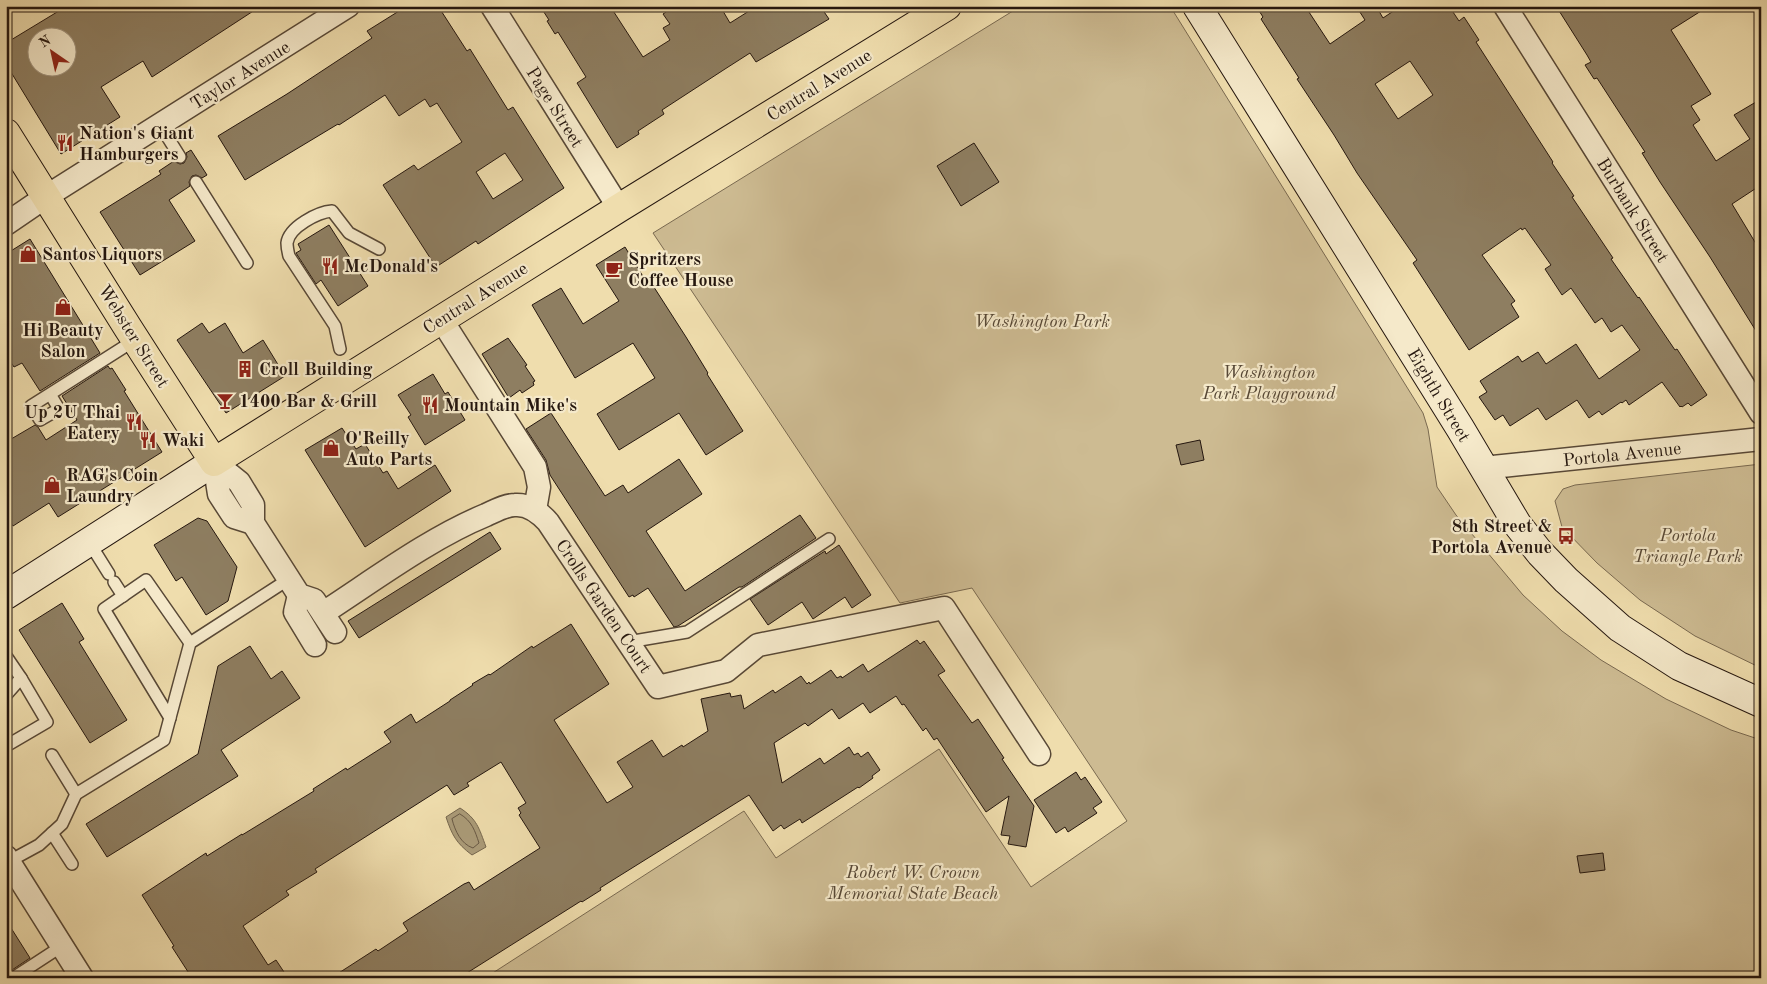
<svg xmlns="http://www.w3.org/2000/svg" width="1767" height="984" viewBox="0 0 1767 984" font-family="'Old Standard TT',serif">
<rect width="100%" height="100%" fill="#efddad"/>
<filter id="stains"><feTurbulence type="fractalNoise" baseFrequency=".004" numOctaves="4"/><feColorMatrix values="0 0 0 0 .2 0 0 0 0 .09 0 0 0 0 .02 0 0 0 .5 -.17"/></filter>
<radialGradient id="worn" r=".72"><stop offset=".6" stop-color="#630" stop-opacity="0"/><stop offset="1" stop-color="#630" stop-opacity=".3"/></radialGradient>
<g fill="#cdbb92" stroke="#796950">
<path d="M 1021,6 L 1170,6 L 1423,413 L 1428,429 L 1437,487 L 1456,515 L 1523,595 L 1562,631 L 1601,660 L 1666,699 L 1731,730 L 1761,740 L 1761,978 L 485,978 L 744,811 L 776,858 L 939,749 L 1031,887 L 1127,821 L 972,588 L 900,603 L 653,233 Z"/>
<path d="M 1761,464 L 1761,668 L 1695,636 L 1640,600 L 1597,563 L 1562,527 L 1555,501 L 1563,489 L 1575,485 Z"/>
</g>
<path fill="#aa9a77" stroke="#75664d" d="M 460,808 C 477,819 479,828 486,847 L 472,855 C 456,843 452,835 446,817 Z"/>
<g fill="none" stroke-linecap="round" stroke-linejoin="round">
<path stroke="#685843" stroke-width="1" d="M 460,814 C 472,821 475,831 479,843 L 473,848 C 461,844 455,831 452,819 Z"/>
</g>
<g fill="#8e7e61" stroke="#25170f" fill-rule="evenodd">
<path d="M 67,6 L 261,6 L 152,77 L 143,61 L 101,87 L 120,117 L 61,154 L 6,64 L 6,43 ZM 38,38 L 68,38 L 68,68 L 38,68 Z"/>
<path d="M 407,6 L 438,6 L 467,51 L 470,49 L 508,110 L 513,107 L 564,188 L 478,244 L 476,241 L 436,267 L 383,185 L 414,165 L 418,170 L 462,142 L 437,103 L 430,107 L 425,99 L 399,116 L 385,95 L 339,125 L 338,124 L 245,180 L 218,136 L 287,94 L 372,38 L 367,31 ZM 505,153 L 523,180 L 493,199 L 476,172 Z"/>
<path d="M 540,6 L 610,6 L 643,57 L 670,40 L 663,28 L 670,24 L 663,14 L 666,12 L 662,6 L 720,6 L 730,23 L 757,6 L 820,6 L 829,19 L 756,62 L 750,53 L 725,69 L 662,110 L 664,114 L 638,131 L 639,134 L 617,148 L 577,83 L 586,77 L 558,32 L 555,34 L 547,21 L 549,20 Z"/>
<path d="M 1256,6 L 1305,6 L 1330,44 L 1365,20 L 1356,6 L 1376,6 L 1383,18 L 1401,6 L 1449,6 L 1459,21 L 1464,17 L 1479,40 L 1476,42 L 1553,162 L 1552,163 L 1574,196 L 1572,197 L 1613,258 L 1611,259 L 1638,298 L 1639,297 L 1675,350 L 1677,349 L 1707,395 L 1691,406 L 1688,403 L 1682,407 L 1681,406 L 1680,407 L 1662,382 L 1629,405 L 1626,400 L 1622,403 L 1621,402 L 1602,415 L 1599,411 L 1589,418 L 1577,400 L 1546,420 L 1538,408 L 1510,426 L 1503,415 L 1495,420 L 1479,397 L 1487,392 L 1480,381 L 1518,356 L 1522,362 L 1538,352 L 1546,364 L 1576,344 L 1599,379 L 1640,350 L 1622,325 L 1611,332 L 1602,318 L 1595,323 L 1571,288 L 1562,295 L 1545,269 L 1551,265 L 1525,228 L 1522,230 L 1521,228 L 1482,255 L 1515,301 L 1511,304 L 1519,317 L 1469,350 L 1413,263 L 1417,260 L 1357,173 L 1334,135 L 1297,79 L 1299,78 L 1261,19 L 1263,17 ZM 1410,61 L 1433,95 L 1398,119 L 1375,84 Z"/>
<path d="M 1556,6 L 1709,6 L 1671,30 L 1711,94 L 1691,106 L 1700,120 L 1693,125 L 1716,161 L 1750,139 L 1734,115 L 1761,99 L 1761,185 L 1732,204 L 1761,252 L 1761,339 L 1710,257 L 1660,182 L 1642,153 L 1645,152 L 1597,78 L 1594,79 L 1585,65 L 1591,62 L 1587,55 Z"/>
<path d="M 974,143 L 999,182 L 961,206 L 937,166 Z"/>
<path d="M 191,150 L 207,175 L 202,178 L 196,175 L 192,176 L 189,182 L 190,186 L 169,200 L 195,241 L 140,275 L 100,212 L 161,174 L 159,171 L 174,161 L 180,164 L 184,163 L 187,157 L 186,153 Z"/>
<path d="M 329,225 L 368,286 L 338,306 L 321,280 L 316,284 L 296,253 L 301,250 L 298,244 Z"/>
<path d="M 30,239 L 100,353 L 40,391 L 22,363 L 14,367 L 6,355 L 6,254 Z"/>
<path d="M 625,247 L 647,283 L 650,281 L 686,337 L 708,373 L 707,374 L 743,431 L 706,455 L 679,413 L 619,450 L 597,414 L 655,378 L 633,343 L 575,378 L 532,305 L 561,288 L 583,324 L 611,306 L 619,301 L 596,265 Z"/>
<path d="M 202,323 L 209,333 L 225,323 L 243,353 L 263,340 L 285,376 L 226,413 L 177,340 Z"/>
<path d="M 508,338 L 527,365 L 525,366 L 535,381 L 533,382 L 534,385 L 522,393 L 520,390 L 509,398 L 482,354 Z"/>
<path d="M 108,366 L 110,369 L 112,368 L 126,390 L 124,391 L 162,452 L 58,517 L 49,503 L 13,526 L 6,516 L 6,442 L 35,425 L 38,427 L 46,440 L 77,420 L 62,396 Z"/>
<path d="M 433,374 L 445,394 L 448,392 L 465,420 L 425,445 L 408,417 L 411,415 L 398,395 Z"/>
<path d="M 551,413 L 605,496 L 623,485 L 628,493 L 679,459 L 702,494 L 646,531 L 685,591 L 800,515 L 816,538 L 742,587 L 739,587 L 678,626 L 674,627 L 648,588 L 634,597 L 633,595 L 629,597 L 550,475 L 546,460 L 526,429 Z"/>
<path d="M 342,428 L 356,449 L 365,444 L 383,473 L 387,471 L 398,489 L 435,465 L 451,491 L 365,547 L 305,450 Z"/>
<path d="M 1200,440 L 1204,460 L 1181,465 L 1176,445 Z"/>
<path d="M 198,518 L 207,521 L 237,567 L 228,601 L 206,615 L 182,577 L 176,581 L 154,545 Z"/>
<path d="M 490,532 L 501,549 L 359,638 L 348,621 Z"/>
<path d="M 839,545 L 871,595 L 852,608 L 845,597 L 813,619 L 802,602 L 768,625 L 750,599 L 825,551 L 826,554 Z"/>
<path d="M 62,603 L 84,639 L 79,642 L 127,720 L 90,743 L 19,630 Z"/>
<path d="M 571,624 L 609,684 L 554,720 L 607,803 L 633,787 L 617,762 L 652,740 L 663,757 L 682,745 L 683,747 L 708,731 L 701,699 L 730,693 L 731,697 L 741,695 L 744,709 L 773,690 L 775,693 L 801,676 L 807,684 L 809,682 L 810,684 L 831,670 L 837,678 L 841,676 L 842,678 L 863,664 L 868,672 L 917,640 L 920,644 L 924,641 L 945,671 L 938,675 L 972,723 L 978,719 L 1004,758 L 1002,759 L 1034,806 L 1026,847 L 1008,844 L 1010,836 L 1001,835 L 1009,796 L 986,812 L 937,738 L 934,740 L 926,728 L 923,731 L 904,704 L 902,705 L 896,696 L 870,713 L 863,703 L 839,719 L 832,709 L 808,726 L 805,723 L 774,743 L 782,783 L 820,758 L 824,764 L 849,747 L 854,755 L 858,753 L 861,757 L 868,752 L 880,770 L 872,776 L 873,778 L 859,788 L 858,787 L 802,823 L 800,819 L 784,829 L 781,825 L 773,831 L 749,795 L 600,888 L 601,890 L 582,902 L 581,901 L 459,978 L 331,978 L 376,949 L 378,951 L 408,931 L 403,923 L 464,884 L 469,882 L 474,890 L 540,848 L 519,815 L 521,813 L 518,808 L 526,803 L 501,762 L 467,783 L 469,786 L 454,795 L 447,785 L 315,869 L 317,872 L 286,891 L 289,895 L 243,926 L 268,965 L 276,960 L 288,978 L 192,978 L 172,947 L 174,946 L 142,895 L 206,853 L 207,856 L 242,834 L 242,835 L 247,832 L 314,791 L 313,789 L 346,768 L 347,770 L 391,742 L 384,732 L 411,714 L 416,723 L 450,701 L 450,700 L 473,685 L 472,684 L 489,674 L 490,675 L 532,646 L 533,648 Z"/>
<path d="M 250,646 L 271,679 L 282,671 L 300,698 L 221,750 L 238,776 L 107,857 L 86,824 L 198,754 L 218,666 Z"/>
<path d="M 1076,772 L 1081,780 L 1085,777 L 1102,802 L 1093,808 L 1097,813 L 1068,832 L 1065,827 L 1056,833 L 1034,800 Z"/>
<path d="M 1603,853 L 1605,870 L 1580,873 L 1577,856 Z"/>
<path d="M 6,920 L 30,958 L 12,970 L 6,961 Z"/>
</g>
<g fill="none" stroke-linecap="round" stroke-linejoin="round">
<g stroke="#584836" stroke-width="14">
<g id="lane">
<path d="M 160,125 L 180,157"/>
<path d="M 196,182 L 247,263"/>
<path d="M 340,349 L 335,326 L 289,256 C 288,252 287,247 287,243 C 289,227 318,212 332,211 L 349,233 L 379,249"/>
<path d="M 50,394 L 31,406 L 40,420 L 59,409 L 50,394 L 135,340"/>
<path d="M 89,542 L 109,574"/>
<path d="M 114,582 L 123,596"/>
<path d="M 628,642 L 687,632 L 829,539"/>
<path d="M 6,656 L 21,678 L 6,695"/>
<path d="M 170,718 L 104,609 L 146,580 L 190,643"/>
<path d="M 6,746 L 47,722 L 21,678"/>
<path d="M 52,755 L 76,794"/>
<path d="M 52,833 L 72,864"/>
<path d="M 6,863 L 39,845 L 62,824 L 76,794 L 164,740 L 190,643 L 289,579"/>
<path d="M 13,978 L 62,946"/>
</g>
</g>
<g stroke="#584836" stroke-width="25">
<g id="street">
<path d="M 492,6 L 619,208"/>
<path d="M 1505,6 L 1761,413"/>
<path d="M 6,224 L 47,196 L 348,6"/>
<path d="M 441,319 L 535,467 L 539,487 L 535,510"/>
<path d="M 214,462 L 239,482 L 253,505 L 253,523 L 299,595 L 314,600 L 335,632"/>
<path d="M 214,462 L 219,494 L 234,517 L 253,523"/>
<path d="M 1483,468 L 1761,439"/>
<path d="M 299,595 L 295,612 L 315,645"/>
<path d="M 323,613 C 374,580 430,538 486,515 C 495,511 505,505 515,505 C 529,504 539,512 548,522 L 658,687 L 726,671 L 758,645 L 944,608 L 1039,754"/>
<path d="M 6,857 L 82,978"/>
</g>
</g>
<g stroke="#25170f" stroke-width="30">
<g id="secondary">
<path d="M 1197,6 L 1460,428 L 1517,524 L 1540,553 L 1566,580 L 1620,628 L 1679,666 L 1761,703"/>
<path d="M 6,595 L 214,462"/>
</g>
</g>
<g stroke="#25170f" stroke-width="30">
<path id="primary" d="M 6,133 L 128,328 L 214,462 L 619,208 L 947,6"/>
</g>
<use href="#lane" stroke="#f5e9ca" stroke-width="11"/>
<use href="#street" stroke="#f5e9ca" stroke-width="22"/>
<use href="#secondary" stroke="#f5e9ca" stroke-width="28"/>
<use href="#primary" stroke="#efddad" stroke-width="28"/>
</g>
<defs>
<g id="restaurant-bare" transform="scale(1.35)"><path d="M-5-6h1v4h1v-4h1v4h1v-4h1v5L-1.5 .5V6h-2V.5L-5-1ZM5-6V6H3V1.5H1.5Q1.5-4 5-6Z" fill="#8f2418" stroke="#f5e9ca" stroke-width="2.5" paint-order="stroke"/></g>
<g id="shop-bare" transform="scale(1.35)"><path d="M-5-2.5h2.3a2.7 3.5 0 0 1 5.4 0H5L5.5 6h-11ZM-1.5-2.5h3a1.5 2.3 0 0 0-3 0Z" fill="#8f2418" stroke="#f5e9ca" stroke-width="2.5" paint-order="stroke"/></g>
<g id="cafe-bare" transform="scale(1.35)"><path d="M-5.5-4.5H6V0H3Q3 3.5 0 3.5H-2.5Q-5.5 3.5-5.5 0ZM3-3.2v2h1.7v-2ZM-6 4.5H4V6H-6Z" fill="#8f2418" stroke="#f5e9ca" stroke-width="2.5" paint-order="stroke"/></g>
<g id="building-bare" transform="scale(1.35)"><path d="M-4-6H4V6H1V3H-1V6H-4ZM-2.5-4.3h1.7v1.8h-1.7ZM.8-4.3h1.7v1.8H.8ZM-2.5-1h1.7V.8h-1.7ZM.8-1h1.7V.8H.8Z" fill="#8f2418" stroke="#f5e9ca" stroke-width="2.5" paint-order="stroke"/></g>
<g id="bar-bare" transform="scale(1.35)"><path d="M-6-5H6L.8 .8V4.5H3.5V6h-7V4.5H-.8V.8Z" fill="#8f2418" stroke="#f5e9ca" stroke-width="2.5" paint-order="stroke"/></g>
<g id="bus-bare" transform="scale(1.35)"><path d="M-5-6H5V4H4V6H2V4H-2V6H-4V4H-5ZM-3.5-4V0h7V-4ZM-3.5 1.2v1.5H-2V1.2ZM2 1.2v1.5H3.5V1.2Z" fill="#8f2418" stroke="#f5e9ca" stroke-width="2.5" paint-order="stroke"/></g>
</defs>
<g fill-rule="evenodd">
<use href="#restaurant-bare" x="65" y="143"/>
<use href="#shop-bare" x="28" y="254"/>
<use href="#restaurant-bare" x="330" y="266"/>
<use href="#cafe-bare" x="614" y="269"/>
<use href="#shop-bare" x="63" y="307"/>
<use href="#building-bare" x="245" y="369"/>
<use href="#bar-bare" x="225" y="401"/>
<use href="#restaurant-bare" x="430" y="405"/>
<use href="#restaurant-bare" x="134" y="422"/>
<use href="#restaurant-bare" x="148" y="440"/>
<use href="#shop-bare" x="331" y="448"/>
<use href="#shop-bare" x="52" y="485"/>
<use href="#bus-bare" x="1566" y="536"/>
</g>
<g text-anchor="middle" stroke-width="4.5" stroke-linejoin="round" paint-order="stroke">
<g font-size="18" fill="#25170f" stroke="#f5e9ca">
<text transform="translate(240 75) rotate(-32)" y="6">Taylor Avenue</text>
<text transform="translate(819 85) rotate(-32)" y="6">Central Avenue</text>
<text transform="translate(555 107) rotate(58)" y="6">Page Street</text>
<text transform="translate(1633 210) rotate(58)" y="6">Burbank Street</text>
<text transform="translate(475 298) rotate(-32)" y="6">Central Avenue</text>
<text transform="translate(134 336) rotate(58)" y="6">Webster Street</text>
<text transform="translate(1439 395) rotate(59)" y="6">Eighth Street</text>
<text transform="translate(1622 454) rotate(-6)" y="6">Portola Avenue</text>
<text transform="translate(604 606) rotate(56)" y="6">Crolls Garden Court</text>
</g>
<g font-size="18" font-weight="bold" fill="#25170f" stroke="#f5e9ca" text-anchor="start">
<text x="79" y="139">Nation's Giant<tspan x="79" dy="21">Hamburgers</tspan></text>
<text x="42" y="260">Santos Liquors</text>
<text x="628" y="265">Spritzers<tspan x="628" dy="21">Coffee House</tspan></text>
<text x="344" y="272">McDonald's</text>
<text x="63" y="336" text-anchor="middle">Hi Beauty<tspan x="63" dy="21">Salon</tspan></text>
<text x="259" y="375">Croll Building</text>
<text x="239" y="407">1400 Bar &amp; Grill</text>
<text x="444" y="411">Mountain Mike's</text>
<text x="120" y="418" text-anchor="end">Up 2U Thai<tspan x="120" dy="21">Eatery</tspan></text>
<text x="345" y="444">O'Reilly<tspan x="345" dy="21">Auto Parts</tspan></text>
<text x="162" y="446">Waki</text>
<text x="66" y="481">RAG's Coin<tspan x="66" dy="21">Laundry</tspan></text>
<text x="1552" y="532" text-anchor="end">8th Street &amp;<tspan x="1552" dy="21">Portola Avenue</tspan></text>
</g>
<g font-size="18" font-style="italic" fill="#574836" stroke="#f5e9ca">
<text x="1042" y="327">Washington Park</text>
<text x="1269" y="378">Washington<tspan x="1269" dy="21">Park Playground</tspan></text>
<text x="1688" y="541">Portola<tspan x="1688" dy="21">Triangle Park</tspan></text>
<text x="913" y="878">Robert W. Crown<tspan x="913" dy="21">Memorial State Beach</tspan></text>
</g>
</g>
<rect width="1767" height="984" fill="none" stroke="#efddad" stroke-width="25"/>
<rect x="8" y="8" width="1752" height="969" fill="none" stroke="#25170f" stroke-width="2.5"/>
<rect x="12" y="12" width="1742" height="959" fill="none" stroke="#25170f"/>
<g transform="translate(52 52) rotate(326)"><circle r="24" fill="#f5e9ca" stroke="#a2957f"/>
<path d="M0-4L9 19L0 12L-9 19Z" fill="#8f2418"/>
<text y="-8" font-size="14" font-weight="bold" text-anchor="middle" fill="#25170f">N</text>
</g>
<rect width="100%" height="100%" filter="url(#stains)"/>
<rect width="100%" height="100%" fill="url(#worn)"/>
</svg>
